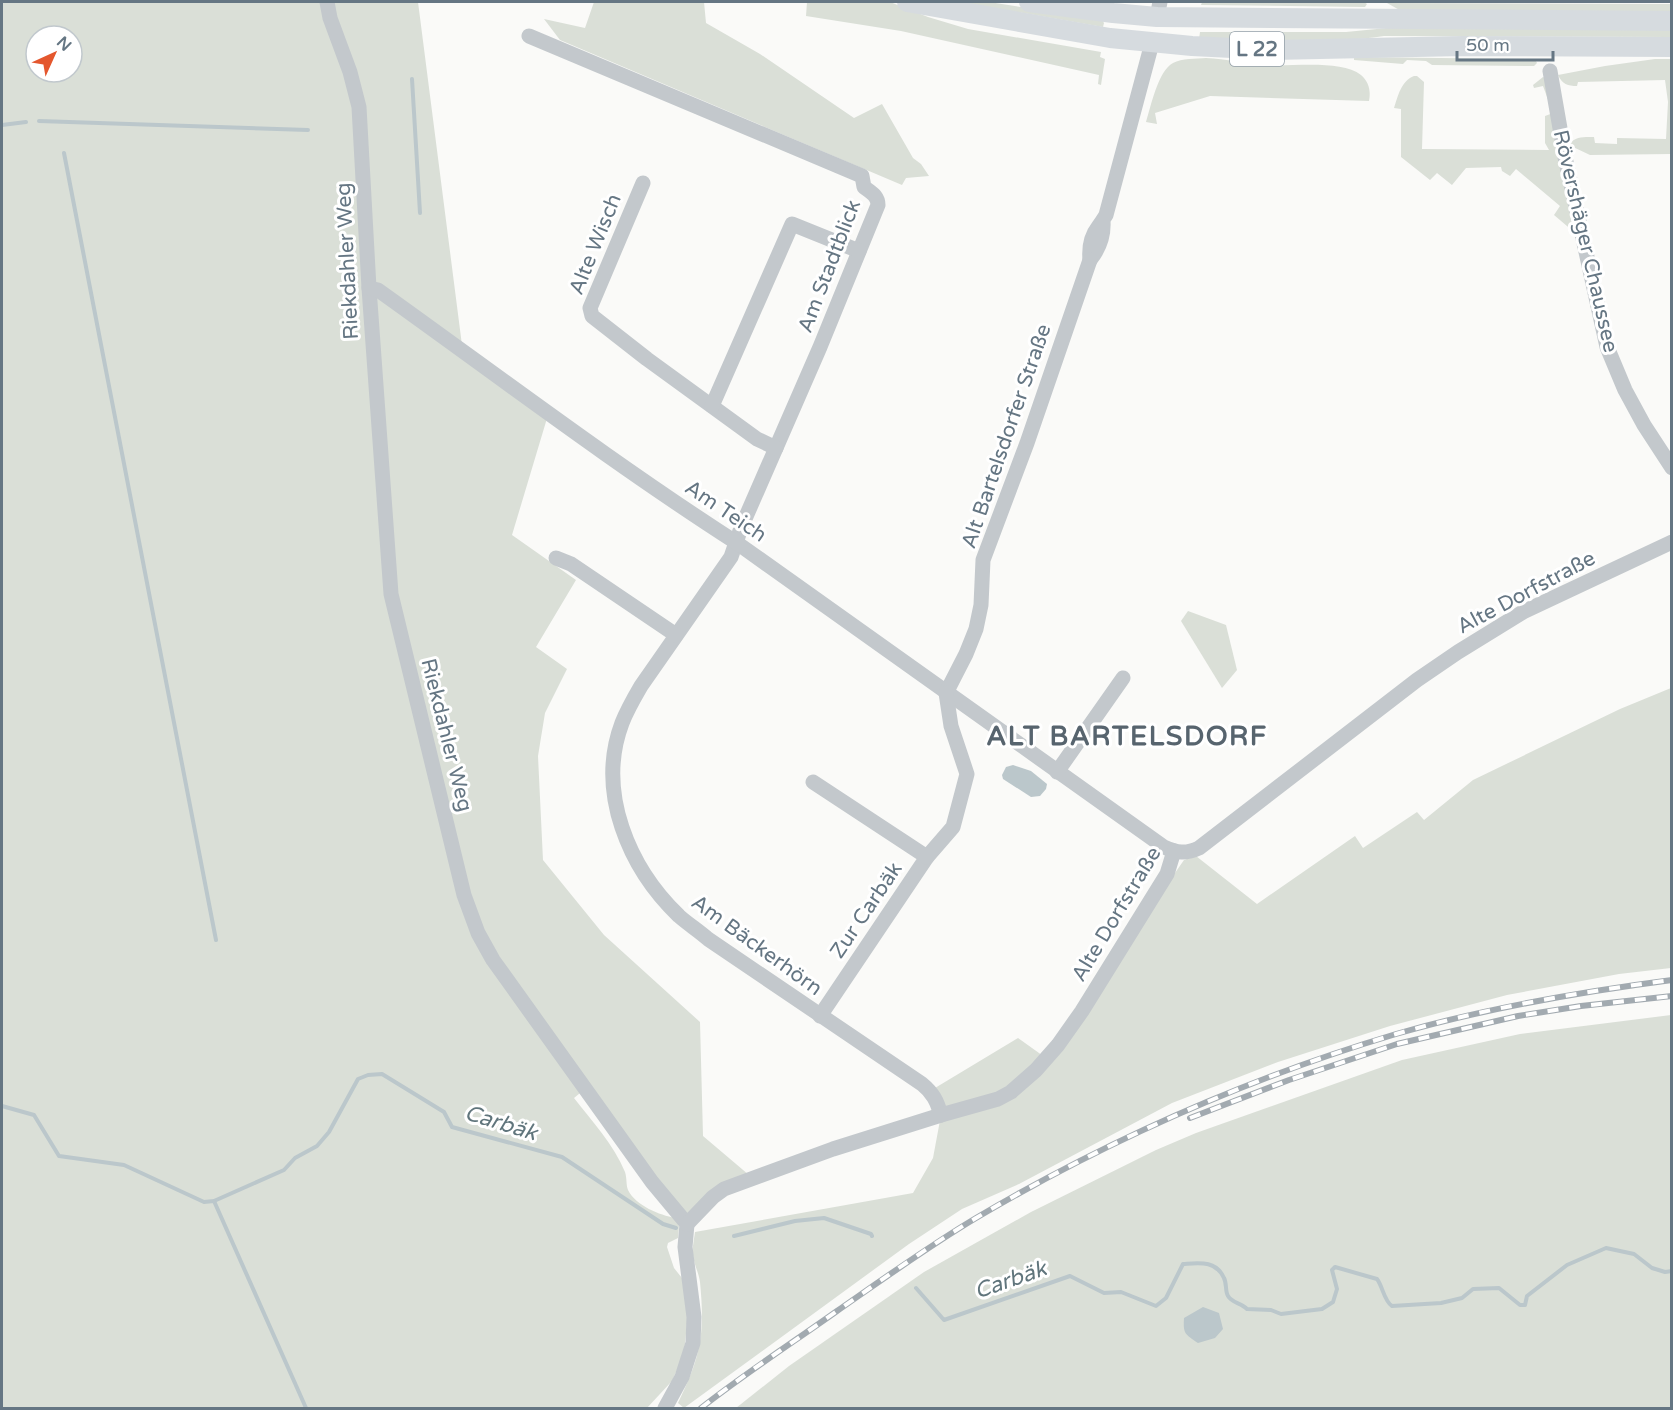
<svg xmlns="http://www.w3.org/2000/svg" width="1673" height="1410" viewBox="0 0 1673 1410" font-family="'Varela Round',sans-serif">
<rect width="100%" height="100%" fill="#fafaf8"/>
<g fill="#dadfd7" fill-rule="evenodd">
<path d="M 2,2 L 418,2 L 463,353 L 548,415 L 512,535 L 576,580 L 536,647 L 567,669 L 545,713 L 538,756 L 543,860 L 604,935 L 700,1022 L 703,1136 L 749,1175 L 687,1224 L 585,1089 L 574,1098 C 592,1121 614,1145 625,1172 C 627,1178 626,1185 628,1190 C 636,1206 660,1215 675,1218 L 679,1226 L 678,1238 L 668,1243 L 667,1247 L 674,1268 L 682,1278 L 688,1313 L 684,1354 L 672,1381 L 647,1408 L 2,1408 ZM 36,36 L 72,36 L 72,72 L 36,72 Z"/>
<path d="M 594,2 L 704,2 L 706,23 L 760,54 L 854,118 L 882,104 L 913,158 L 921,164 L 929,176 L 906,178 L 902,185 L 560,40 L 544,19 L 585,28 Z"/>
<path d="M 805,2 L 890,2 L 928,17 L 968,29 L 1101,52 L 1100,57 L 1105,59 L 1101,85 L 1098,84 L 1099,75 L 901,31 L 806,16 L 807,2 Z"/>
<path d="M 960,2 L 989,2 L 1102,20 L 1104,23 L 1103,27 Z"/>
<path d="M 1202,2 L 1364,2 L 1367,4 L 1365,7 L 1201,5 Z"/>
<path d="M 1387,3 L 1671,4 L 1672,14 L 1403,12 Z"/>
<path d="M 1397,27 L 1672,28 L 1671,37 L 1384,36 C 1323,45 1260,40 1199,39 L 1200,32 L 1346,32 Z"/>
<path d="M 1354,57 L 1535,59 L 1537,63 L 1534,66 L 1432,65 L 1426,61 L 1407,60 L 1403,64 L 1354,60 Z"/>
<path d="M 1206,58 C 1226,59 1245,63 1266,65 C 1291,67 1341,59 1361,75 C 1369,82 1371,91 1369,101 L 1210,96 L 1155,113 L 1157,124 L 1146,122 C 1151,106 1158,71 1173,63 C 1182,58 1196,59 1206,58 Z"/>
<path d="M 1655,59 L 1671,59 L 1671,154 L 1590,155 L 1571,146 L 1569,144 C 1576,136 1585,137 1594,137 L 1595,143 L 1617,144 L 1617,138 L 1666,139 L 1668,102 L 1665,80 L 1578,82 L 1577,86 C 1568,86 1562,84 1558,75 L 1605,66 Z"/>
<path d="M 1414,76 L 1417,76 L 1424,82 L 1422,149 L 1549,150 L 1545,143 L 1545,116 L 1553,113 L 1543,86 L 1534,88 L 1533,85 L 1543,77 L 1548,79 L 1577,232 L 1574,232 L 1554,215 L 1560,206 L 1516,169 L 1510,176 L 1502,171 L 1501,167 L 1466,168 L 1452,185 L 1437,173 L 1430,180 L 1401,157 L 1401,109 L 1394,108 C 1398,96 1401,81 1414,76 Z"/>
<path d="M 1188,611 L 1226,625 L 1237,670 L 1222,688 L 1181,621 Z"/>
<path d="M 1671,688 L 1671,968 L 1619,974 L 1507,995 L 1390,1026 L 1278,1062 L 1172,1103 L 1019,1184 L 962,1209 L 909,1244 L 684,1408 L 678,1403 C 701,1356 705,1334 700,1282 C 699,1273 694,1265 693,1255 C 692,1248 694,1240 695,1232 L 913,1193 L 933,1158 L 941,1115 L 930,1091 L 1018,1038 L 1046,1058 L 1184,860 L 1196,856 L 1257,904 L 1355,836 L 1363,848 L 1417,812 L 1424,820 L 1473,780 L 1620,709 Z"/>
<path d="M 1671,1015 L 1671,1408 L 736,1408 L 789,1366 L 924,1272 L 1031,1212 L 1156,1150 L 1196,1133 L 1402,1060 L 1520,1034 Z"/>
</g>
<g fill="#bbc7cb">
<path d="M 1013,765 L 1031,771 L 1047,784 L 1046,789 L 1040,796 L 1031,797 L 1003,779 L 1002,775 L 1006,767 Z"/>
<path d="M 1203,1307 L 1219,1313 L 1223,1329 L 1215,1338 L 1198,1343 C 1185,1334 1183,1334 1184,1318 Z"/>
</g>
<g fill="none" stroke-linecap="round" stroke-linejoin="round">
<g stroke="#bbc7cb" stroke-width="4">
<path d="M 412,79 L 420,213"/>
<path d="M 39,121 L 308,130"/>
<path d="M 2,125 L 26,122"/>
<path d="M 64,153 L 216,940"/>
<path d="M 2,1106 L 34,1115 L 59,1156 L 124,1165 L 204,1202 L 214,1201 L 284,1170 L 295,1158 L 317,1146 L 329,1132 L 358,1079 L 368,1075 L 382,1074 L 444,1112 L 452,1127 L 562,1157 L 663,1224 L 676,1228"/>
<path d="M 214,1201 L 306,1408"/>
<path d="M 734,1236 L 795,1221 L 824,1218 L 871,1234 L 872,1236"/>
<path d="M 916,1288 L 944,1320 L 1070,1276 L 1104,1293 L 1121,1292 L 1156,1306 L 1166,1298 L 1183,1264 C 1199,1263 1216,1260 1224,1278 C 1227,1284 1225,1291 1228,1296 C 1232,1303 1241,1303 1247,1309 L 1271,1310 L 1281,1314 L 1322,1309 L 1333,1302 L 1337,1289 L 1332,1270 L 1335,1267 L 1377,1279 C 1383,1287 1384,1301 1392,1306 L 1441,1303 L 1462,1298 L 1473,1289 L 1499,1288 L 1520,1305 L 1525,1305 L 1527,1296 L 1567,1265 L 1606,1248 L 1634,1254 L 1652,1268 L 1665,1272 L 1672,1271"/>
</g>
<g stroke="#c3c8cc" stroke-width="15">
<path d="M 327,2 L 330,18 L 350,72 L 359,107 L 369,288 L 391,594 L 464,895 L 478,933 L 493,960 L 652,1182 L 687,1224 L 685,1247 L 694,1317 L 693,1343 L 682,1377 L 665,1408"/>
<path d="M 1157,17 L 1160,2"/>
<path d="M 529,36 L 862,176 L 864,187 C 872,193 878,196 878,205 L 820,347 L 741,528 L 731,557 L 641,686 C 634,698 627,710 622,723 C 596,792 629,868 679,916 C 688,924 699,931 708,939 L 922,1084 C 933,1093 937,1101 941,1115"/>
<path d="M 1550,71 L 1565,157 L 1607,347 L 1625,390 L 1644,425 L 1672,468"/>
<path d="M 643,183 L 590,308 L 592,316 L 647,359 L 757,439 L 776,448"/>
<path d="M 1103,221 C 1104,236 1099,249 1090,260 C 1089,249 1091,236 1098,227 C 1101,223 1103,220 1106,215 L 1152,43"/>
<path d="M 369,288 L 378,290 C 497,375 614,464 737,543 L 1164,847 C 1177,853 1186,854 1199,848 L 1417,680 L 1458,652 L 1523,612 L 1672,542"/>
<path d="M 712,406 L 792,224 L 859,251"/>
<path d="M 556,558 L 571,564 L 676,635"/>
<path d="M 946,693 L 966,654 L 976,629 L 981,605 L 983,560 L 1027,443 L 1090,260"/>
<path d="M 1057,772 L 1123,678"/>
<path d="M 813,782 L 927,857 L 820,1016"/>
<path d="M 927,857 L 953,827 L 967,774 L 951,726 L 946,693"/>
<path d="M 687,1224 L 713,1197 L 724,1189 L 833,1149 L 941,1115 L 998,1099 L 1011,1092 L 1036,1070 L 1058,1045 L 1082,1011 L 1167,874 L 1174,851"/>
</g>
<g stroke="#d6dbdf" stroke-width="20">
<path d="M 907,2 L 1110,38 L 1192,46 L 1272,50 L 1463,46 L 1672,47"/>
<path d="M 1029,2 L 1113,13 L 1157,17 L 1672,21"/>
</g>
<g stroke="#a2aab0" stroke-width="6">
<g id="rail">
<path d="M 1190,1118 L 1289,1080 L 1397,1044 L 1518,1016 L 1581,1006 L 1672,996"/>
<path d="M 701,1408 C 744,1374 792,1343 837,1311 C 883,1279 929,1246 976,1218 C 1108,1140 1249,1078 1396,1034 C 1486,1008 1579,992 1672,980"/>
</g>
</g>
<use href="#rail" stroke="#fff" stroke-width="4" stroke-dasharray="11" stroke-linecap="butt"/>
</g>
<g text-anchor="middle" stroke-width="6" stroke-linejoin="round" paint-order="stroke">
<rect fill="#fff" stroke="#939fa8" stroke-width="1.5" x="1230" y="32" width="54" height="34" rx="4.5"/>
<g font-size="20" font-weight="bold" fill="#657683">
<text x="1257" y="56">L 22</text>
</g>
<g font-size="21" fill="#657683" stroke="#fff">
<text transform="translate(1586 241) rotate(77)" y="7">Rövershäger Chaussee</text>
<text transform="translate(595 244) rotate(-68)" y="7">Alte Wisch</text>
<text transform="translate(347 261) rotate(-93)" y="7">Riekdahler Weg</text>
<text transform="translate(829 266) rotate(-69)" y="7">Am Stadtblick</text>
<text transform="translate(1006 436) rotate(-71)" y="7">Alt Bartelsdorfer Straße</text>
<text transform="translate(726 511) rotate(34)" y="7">Am Teich</text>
<text transform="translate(1526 592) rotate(-28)" y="7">Alte Dorfstraße</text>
<text transform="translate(447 735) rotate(76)" y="7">Riekdahler Weg</text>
<text transform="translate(866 910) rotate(-56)" y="7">Zur Carbäk</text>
<text transform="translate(1116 914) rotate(-59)" y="7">Alte Dorfstraße</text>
<text transform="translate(757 945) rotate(36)" y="7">Am Bäckerhörn</text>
</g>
<g font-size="22" font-style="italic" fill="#60757c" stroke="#fff">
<text transform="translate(501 1122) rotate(17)" y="8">Carbäk</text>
<text transform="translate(1010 1279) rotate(-19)" y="8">Carbäk</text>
</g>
<g font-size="27" font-weight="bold" letter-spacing="1.5" fill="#57646e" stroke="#fff">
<text x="1127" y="745">ALT BARTELSDORF</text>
</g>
</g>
<rect width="1673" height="1410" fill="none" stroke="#657683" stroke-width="6"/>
<g transform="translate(54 54) rotate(45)"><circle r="28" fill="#ffffff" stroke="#c1c8cd" stroke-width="1.5"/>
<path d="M0-4.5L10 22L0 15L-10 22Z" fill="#e4572e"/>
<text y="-9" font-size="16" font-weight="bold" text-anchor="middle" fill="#657683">N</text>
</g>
<path d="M1457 51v9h96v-9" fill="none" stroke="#657683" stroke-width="3"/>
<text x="1466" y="51" font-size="18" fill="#657683" stroke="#ffffff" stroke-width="4.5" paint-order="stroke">50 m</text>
</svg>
